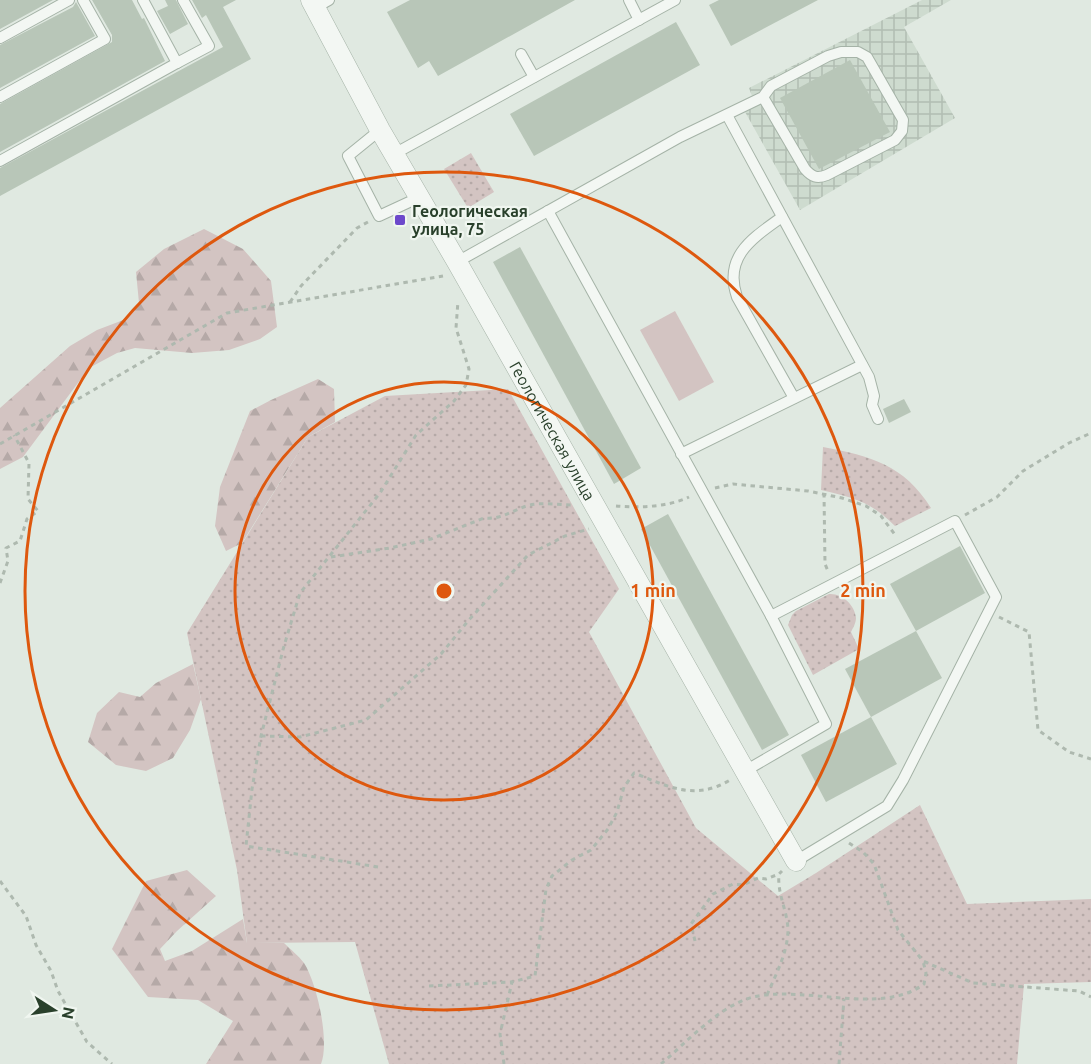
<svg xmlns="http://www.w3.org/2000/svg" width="1091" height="1064" viewBox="0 0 1091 1064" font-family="Ubuntu,sans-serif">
<defs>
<pattern id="industrial-grid" width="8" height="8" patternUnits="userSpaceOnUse" patternTransform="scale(1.5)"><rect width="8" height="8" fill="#cedbcf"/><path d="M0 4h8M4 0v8" fill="none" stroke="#b1bdb2"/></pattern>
<pattern id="forest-firs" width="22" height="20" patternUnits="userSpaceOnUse" patternTransform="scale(1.5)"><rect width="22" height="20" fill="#d3c4c2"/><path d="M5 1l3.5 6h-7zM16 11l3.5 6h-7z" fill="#b5a9a7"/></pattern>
<pattern id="park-dots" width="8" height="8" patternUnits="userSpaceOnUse" patternTransform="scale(1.5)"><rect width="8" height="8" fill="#d3c4c2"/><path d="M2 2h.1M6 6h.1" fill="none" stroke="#b5a9a7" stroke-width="1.8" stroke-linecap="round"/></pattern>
</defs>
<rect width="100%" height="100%" fill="#e0e9e1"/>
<path fill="url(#industrial-grid)" d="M 922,0 L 951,0 L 904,27 L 955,118 L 800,210 L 740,103 L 752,96 L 749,88 Z"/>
<g fill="url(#forest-firs)">
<path d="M 204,229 L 243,249 L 271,281 L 277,327 L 260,339 L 229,350 L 192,353 L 135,348 L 117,353 L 89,368 L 23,457 L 0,469 L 0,408 L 70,346 L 97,330 L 126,319 L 139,303 L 136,272 L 164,249 Z"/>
<path d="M 318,379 L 334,389 L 335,422 L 308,437 L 242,543 L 226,551 L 215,526 L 220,487 L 250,411 L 271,400 Z"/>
<path d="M 193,664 L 201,699 L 190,730 L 173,758 L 146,771 L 116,765 L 88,742 L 97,713 L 119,692 L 140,697 L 156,683 Z"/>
<path d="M 187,870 L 216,896 L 177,931 L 160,949 L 165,961 L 192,951 L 243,919 L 247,943 L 284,943 C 290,949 299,956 304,963 C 317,983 330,1042 321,1064 L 206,1064 L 233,1021 L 198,1000 L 148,997 L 112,949 L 146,881 Z"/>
</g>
<g fill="url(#park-dots)">
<path d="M 471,153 L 494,192 L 468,208 L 444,169 Z"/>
<path d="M 508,389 L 619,589 L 589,632 L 696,828 L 778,896 L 816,873 L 920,805 L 967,904 L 1091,899 L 1091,982 L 1024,984 L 1017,1064 L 389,1064 L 355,942 L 247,943 L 237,870 L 187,633 L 308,437 L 385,396 Z"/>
<path d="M 823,447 C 871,456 904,465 931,508 L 895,526 C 870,501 854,498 821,490 Z"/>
<path d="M 829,594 C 842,593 855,605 856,618 C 856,623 853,628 851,632 L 859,649 L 813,675 L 788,625 L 792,615 L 796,611 Z"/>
</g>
<path fill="#d3c4c2" d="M 675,311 L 714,382 L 679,401 L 640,330 Z"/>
<g fill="#b8c6b8">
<path d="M 0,0 L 53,0 L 0,29 Z"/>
<path d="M 92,0 L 132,0 L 142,19 L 144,18 L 165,61 L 0,152 L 0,104 L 112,42 L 112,35 Z"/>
<path d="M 165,0 L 176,0 L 188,24 L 170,34 L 157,11 L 168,6 Z"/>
<path d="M 192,0 L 236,0 L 223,7 L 251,59 L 0,196 L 0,168 L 223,47 L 206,15 L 202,18 Z"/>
<path d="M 410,0 L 575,0 L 438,76 L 429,61 L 418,68 L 387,12 Z"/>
<path d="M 719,0 L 818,0 L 731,46 L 709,5 Z"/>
<path d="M 76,2 L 95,36 L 0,88 L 0,45 L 73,7 Z"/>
<path d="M 676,22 L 700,65 L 534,156 L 510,114 Z"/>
<path d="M 850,60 L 890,132 L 819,169 L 780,98 Z"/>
<path d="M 520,247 L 641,468 L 614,484 L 493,262 Z"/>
<path d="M 904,399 L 911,412 L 889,423 L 883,409 Z"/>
<path d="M 668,514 L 789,735 L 762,750 L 641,529 Z"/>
<path d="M 960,546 L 985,593 L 916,631 L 890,584 Z"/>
<path d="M 916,631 L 942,678 L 871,717 L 845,669 Z"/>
<path d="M 871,717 L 897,764 L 826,802 L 801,755 Z"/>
</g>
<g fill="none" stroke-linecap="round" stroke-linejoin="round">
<g stroke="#a5b3a7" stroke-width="12">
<g id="service">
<path d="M 629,0 L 639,20"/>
<path d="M 315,8 L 329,0"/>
<path d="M 0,38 L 69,0"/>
<path d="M 521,54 L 534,77"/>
<path d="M 177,63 L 209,46 L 183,0"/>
<path d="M 0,97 L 105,39 L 83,0"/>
<path d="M 727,115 L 869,377 L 874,396 L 872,405 L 878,419"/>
<path d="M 380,130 L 348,156 L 379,216 L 420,197"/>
<path d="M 394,154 L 675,0"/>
<path d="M 0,161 L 177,63 L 143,0"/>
<path d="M 548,211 L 771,616 L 826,724 L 745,771"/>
<path d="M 782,217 C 753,238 723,256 737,297 L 794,398"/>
<path d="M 457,262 L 680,137 L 763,97 L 771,86 L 828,56 L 841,52 L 858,52 L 867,57 L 903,120 L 902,131 L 895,140 L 827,175 C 817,179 812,177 805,169 L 763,97"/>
<path d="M 681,454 L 862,365"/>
<path d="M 771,616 L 955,521 L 996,597 L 903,780 L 887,806 L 796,861"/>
</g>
</g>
<g stroke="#a5b3a7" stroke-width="21">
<g id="minor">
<path id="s1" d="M 311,0 L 380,130 L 457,262 L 796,861"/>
</g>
</g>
<g stroke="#aeb9af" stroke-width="3" stroke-dasharray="4.5 4.5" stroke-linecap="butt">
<path d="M 290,302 L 301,286 L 357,228 L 368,222"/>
<path d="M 0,444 L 227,313 L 443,276"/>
<path d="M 715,488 L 733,484 L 808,491 L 842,498 L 866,506 L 881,516 L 896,536"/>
<path d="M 824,493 L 825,564 L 828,571"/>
<path d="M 616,506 C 639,508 668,507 689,497"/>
<path d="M 965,515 L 997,497 L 1023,471 L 1069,443 L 1091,433"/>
<path d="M 331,557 L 390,548 L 431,539 L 484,518 C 502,520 514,509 530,505 C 543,502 560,505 574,505"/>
<path d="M 0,583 L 8,561 L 6,548 L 20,541 L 27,519 L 38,511 L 28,499 L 29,463 L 14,435"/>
<path d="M 999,617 L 1029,632 L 1038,730 L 1069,752 L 1091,759"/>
<path d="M 261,736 L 300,737 L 366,720 L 441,654 L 468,621 L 528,555 L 565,536 L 589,529"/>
<path d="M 849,843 L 863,852 L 874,864 L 898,930 L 923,961 L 973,983 L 1079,991 L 1091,997"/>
<path d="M 378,867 L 246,846 L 252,789 L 261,736 L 284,646 L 300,593 L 380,493 L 416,435 L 454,401 L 466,385 L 469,369 L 456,328 L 458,301"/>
<path d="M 0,881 L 26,916 L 36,945 L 51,971 L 58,991 L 87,1042 L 112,1064"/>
<path d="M 695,941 L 691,924 L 713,894 L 733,884 L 743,885 L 758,878 L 766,879 L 779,874"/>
<path d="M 429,986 L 512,982"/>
<path d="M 767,995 C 776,974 788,952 788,929 C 787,910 777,893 779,874 L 782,871"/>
<path d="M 504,1064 L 500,1034 L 512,982 L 535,976 L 546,889 L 552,876 L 572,860 L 591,850 L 608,829 L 617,812 L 624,787 L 634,773 C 669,787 695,801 730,780"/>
<path d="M 661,1064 C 687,1042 719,1006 753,997 C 805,985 881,1016 924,984 L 926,973 L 923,961"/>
<path d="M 839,1064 L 844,999"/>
</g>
<use href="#service" stroke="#f3f7f3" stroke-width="10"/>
<use href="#minor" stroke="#f3f7f3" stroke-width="20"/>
</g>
<g fill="none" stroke="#de580e" stroke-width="3">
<circle cx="444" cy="591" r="209"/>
<circle cx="444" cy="591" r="419"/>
</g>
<rect fill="#6c48cb" stroke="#f0f6f0" stroke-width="2" x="394" y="214" width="12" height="12" rx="3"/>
<g text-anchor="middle" stroke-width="4.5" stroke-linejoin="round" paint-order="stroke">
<g font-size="16" font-weight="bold" fill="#29402b" stroke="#f0f6f0" text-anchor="start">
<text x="412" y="217">Геологическая<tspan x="412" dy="18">улица, 75</tspan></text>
</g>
<g font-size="16" fill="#29402b" stroke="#f0f6f0">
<text dy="6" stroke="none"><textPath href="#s1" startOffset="494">Геологическая улица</textPath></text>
</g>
</g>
<circle cx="444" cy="591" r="9" fill="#de580e" stroke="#f0f6f0" stroke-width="3"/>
<g font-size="18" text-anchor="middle" font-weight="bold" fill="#de580e" stroke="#f0f6f0" stroke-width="4.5" stroke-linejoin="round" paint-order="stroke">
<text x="653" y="597">1 min</text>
<text x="863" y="597">2 min</text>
</g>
<g transform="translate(54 1010) rotate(102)" stroke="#f0f6f0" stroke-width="4.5" paint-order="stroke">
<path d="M0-4.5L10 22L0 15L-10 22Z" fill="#29402b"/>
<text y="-9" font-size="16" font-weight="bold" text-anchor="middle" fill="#29402b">N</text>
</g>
</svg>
